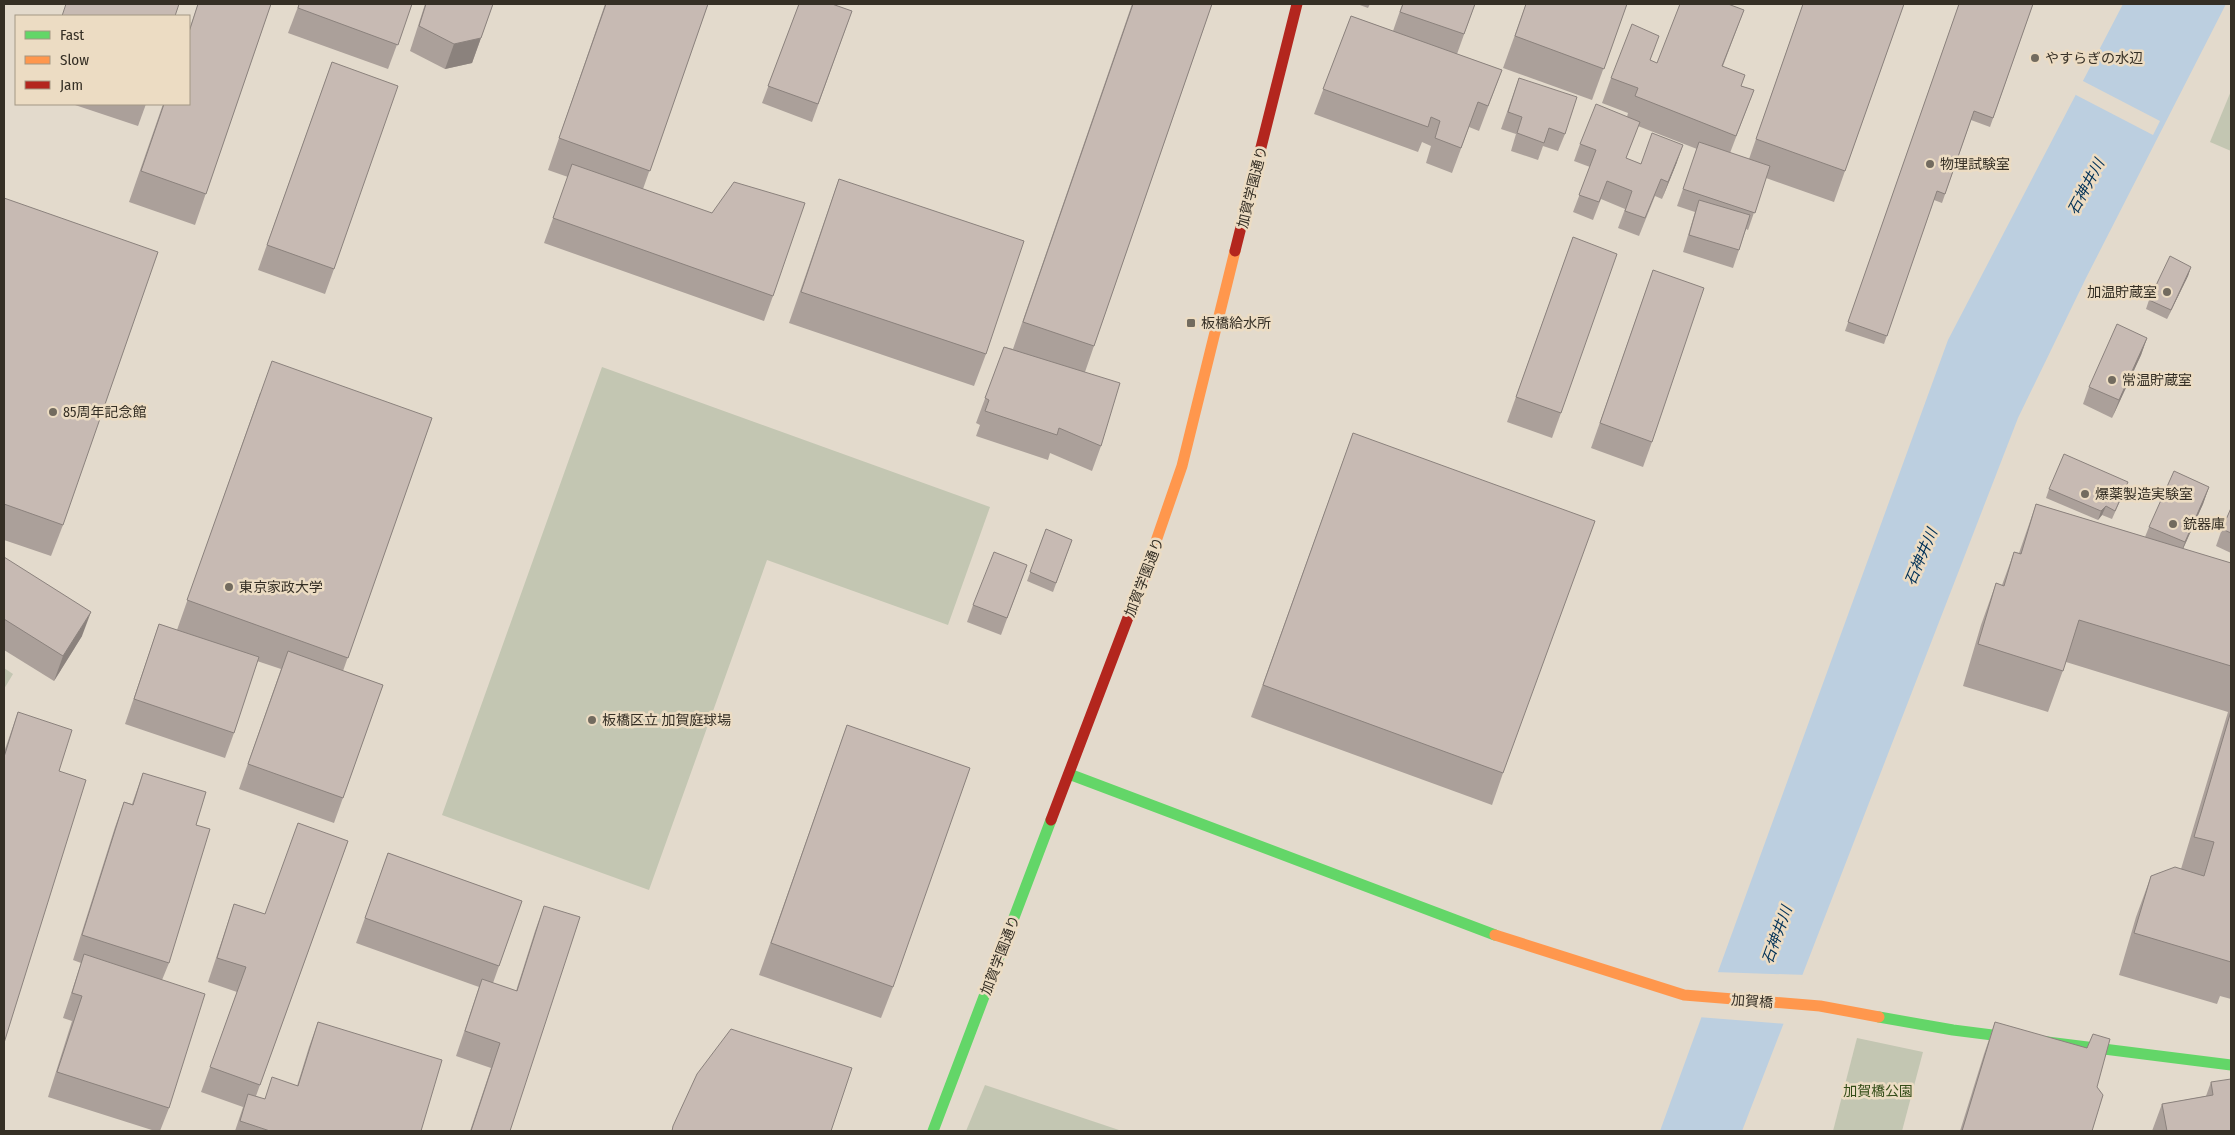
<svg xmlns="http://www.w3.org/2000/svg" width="2235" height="1135" viewBox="0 0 2235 1135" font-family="'Fira Sans Condensed','Noto Sans JP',sans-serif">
<rect width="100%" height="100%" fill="#e3dacc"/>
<g fill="#c3c6b2">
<path d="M 2231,91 L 2231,151 L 2210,142 Z"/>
<path d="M 602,367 L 990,507 L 948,625 L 767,560 L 649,890 L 442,815 Z"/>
<path d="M 4,668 L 13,674 L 4,689 Z"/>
<path d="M 1857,1038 L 1923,1052 L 1902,1131 L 1833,1131 Z"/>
<path d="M 985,1085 L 1122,1131 L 966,1131 Z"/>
</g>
<path fill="#bccfe0" d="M 2123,4 L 2226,4 L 2086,278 L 2018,418 L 1742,1131 L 1660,1131 L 1948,340 Z"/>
<g fill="#e3dacc">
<path d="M 2081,80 L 2160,121 L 2153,135 L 2074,94 Z"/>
<path d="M 1714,972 L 1806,975 L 1786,1024 L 1698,1017 Z"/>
</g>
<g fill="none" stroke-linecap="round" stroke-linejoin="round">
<g stroke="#63d668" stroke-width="11">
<path d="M 1069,774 L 1495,935"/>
<path d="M 1879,1017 L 1953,1030 L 2231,1065"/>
<path d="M 933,1131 L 1051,820"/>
</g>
<g stroke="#ff974d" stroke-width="11">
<path d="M 1145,573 L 1182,466 L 1235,251"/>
<path d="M 1495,935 L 1684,995 L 1820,1006 L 1879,1017"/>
</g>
<g stroke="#b3261e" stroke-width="11">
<path d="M 1235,251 L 1297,4"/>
<path d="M 1051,820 L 1145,573"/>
</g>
</g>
<g fill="#aba09a">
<path d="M 198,4 L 271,4 L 195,225 L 129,202 L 163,104 L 189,104 L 189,30 Z"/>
<path d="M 299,4 L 412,4 L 388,69 L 288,33 Z"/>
<path d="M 425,4 L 493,4 L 472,63 L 445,69 L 410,51 Z"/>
<path d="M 605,4 L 708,4 L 643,189 L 773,296 L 764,321 L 544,243 L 568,177 L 548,170 Z"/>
<path d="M 799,4 L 852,11 L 812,122 L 762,103 Z"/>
<path d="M 1132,4 L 1212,4 L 1085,372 L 1101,446 L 1092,471 L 1050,453 L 1048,460 L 976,436 L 980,425 L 976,423 L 1004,347 L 1013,349 Z"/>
<path d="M 1357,4 L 1370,4 L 1368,8 Z"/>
<path d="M 1399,4 L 1475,4 L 1457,54 L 1502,70 L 1479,131 L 1469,127 L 1452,173 L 1426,163 L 1431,146 L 1422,142 L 1418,152 L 1314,114 L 1351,16 L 1393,31 L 1402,5 Z"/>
<path d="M 1526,4 L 1627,4 L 1592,100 L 1503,68 Z"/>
<path d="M 1803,4 L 1904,4 L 1834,202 L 1766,178 L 1748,230 L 1746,229 L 1733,268 L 1683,252 L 1695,212 L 1677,206 L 1697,149 L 1638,126 L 1626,158 L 1641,164 L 1677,162 L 1662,199 L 1655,196 L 1639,236 L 1618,228 L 1625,209 L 1601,199 L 1593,220 L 1573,212 L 1590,167 L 1574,161 L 1580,144 L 1627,117 L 1628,113 L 1602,103 L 1611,78 L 1650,60 L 1657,63 L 1744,10 L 1723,66 L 1741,86 L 1754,90 L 1730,153 L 1749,159 Z"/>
<path d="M 1959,4 L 2033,4 L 1990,127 L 1971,120 L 1942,203 L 1934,200 L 1884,344 L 1845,331 Z"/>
<path d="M 332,62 L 334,269 L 325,294 L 258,270 Z"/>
<path d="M 1519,78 L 1565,134 L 1558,151 L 1543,146 L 1538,160 L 1511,151 L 1516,134 L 1501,129 Z"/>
<path d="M 72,104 L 146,104 L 138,126 Z"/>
<path d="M 839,179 L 986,354 L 974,386 L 789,323 Z"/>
<path d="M 4,198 L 63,525 L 51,556 L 4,540 Z"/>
<path d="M 1573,237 L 1561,413 L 1552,438 L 1507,422 Z"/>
<path d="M 2191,267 L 2188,276 L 2167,319 L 2146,309 L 2149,300 Z"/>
<path d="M 1653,270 L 1652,442 L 1643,467 L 1591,448 Z"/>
<path d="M 2147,338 L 2141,355 L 2112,418 L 2083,404 L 2089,387 Z"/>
<path d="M 260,393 L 432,418 L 343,671 L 383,685 L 334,823 L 239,789 L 281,669 L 257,661 L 234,733 L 225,758 L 125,724 L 159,624 L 177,630 Z"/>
<path d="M 1353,433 L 1503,773 L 1492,805 L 1251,717 Z"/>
<path d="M 2209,487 L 2203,504 L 2183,549 L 2231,563 L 2231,999 L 2220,996 L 2217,1004 L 2119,975 L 2136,917 L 2151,876 L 2181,869 L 2228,712 L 2066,662 L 2048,712 L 1963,686 L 1981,625 L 1996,583 L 2002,585 L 2014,552 L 2019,553 L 2036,504 L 2145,537 L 2149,527 Z"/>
<path d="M 2049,489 L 2125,490 L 2112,519 L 2102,515 L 2098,520 L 2046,498 Z"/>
<path d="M 2231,508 L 2231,553 L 2216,546 L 2222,529 Z"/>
<path d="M 1046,529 L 1072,540 L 1053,592 L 1027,581 Z"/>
<path d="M 4,557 L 82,636 L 54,681 L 4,650 Z"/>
<path d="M 1027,565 L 1001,635 L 967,622 L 973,605 Z"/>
<path d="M 18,712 L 59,771 L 4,1043 L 4,752 Z"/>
<path d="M 847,725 L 893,987 L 881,1018 L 759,975 Z"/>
<path d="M 143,773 L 196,825 L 169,963 L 162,980 L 169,1108 L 160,1131 L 155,1131 L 48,1097 L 72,1021 L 63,1018 L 81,963 L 73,960 L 115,827 L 124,802 L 132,804 Z"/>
<path d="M 348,841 L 256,1096 L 264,1099 L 297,1086 L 309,1047 L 318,1022 L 421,1131 L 235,1131 L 243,1107 L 201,1092 L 237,992 L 208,982 L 234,904 L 265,914 Z"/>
<path d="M 388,853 L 522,901 L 493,983 L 516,991 L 535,931 L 544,906 L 510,1131 L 470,1131 L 491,1068 L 456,1056 L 479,987 L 356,943 Z"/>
<path d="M 1995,1022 L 2092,1131 L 1960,1131 L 1984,1054 Z"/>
<path d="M 2211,1082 L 2231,1131 L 2152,1131 L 2162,1104 L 2206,1096 Z"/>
</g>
<g fill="#8b827d">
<path d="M 481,38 L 472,63 L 445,69 L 454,44 Z"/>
<path d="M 1683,145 L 1677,162 L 1662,199 L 1668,182 Z"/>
<path d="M 2191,267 L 2188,276 L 2167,319 L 2171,310 Z"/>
<path d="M 2147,338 L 2141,355 L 2112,418 L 2119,400 Z"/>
<path d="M 2209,487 L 2203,504 L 2178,560 L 2185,542 Z"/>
<path d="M 2106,506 L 2102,515 L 2098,520 L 2101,511 Z"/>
<path d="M 91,612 L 82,636 L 54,681 L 63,656 Z"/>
</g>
<g fill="#c7bab3" stroke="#8b827d">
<path d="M 66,4 L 179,4 L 175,16 L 62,16 Z"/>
<path d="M 198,4 L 271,4 L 206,194 L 141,171 L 164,104 L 189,104 L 189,32 Z"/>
<path d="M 299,4 L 412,4 L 398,45 L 298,8 Z"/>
<path d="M 426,4 L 493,4 L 481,38 L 454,44 L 419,26 Z"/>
<path d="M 606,4 L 708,4 L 650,171 L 559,138 Z"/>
<path d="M 799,4 L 832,4 L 852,11 L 818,104 L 768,86 Z"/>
<path d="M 1133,4 L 1212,4 L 1094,346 L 1023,322 Z"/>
<path d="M 1403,4 L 1475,4 L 1464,34 L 1400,12 Z"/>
<path d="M 1526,4 L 1627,4 L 1604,69 L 1515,36 Z"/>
<path d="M 1680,4 L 1728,4 L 1744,10 L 1722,66 L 1745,75 L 1741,86 L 1754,90 L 1736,136 L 1635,96 L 1638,88 L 1611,78 L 1632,24 L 1659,36 L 1650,60 L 1657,63 Z"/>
<path d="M 1803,4 L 1904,4 L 1845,171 L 1756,139 Z"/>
<path d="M 1959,4 L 2033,4 L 1993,118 L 1974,111 L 1945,194 L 1937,191 L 1887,336 L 1848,322 Z"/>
<path d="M 1351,16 L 1502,70 L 1488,106 L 1478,102 L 1461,148 L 1435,138 L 1440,121 L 1431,117 L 1428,127 L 1323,89 Z"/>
<path d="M 332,62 L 398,86 L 334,269 L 267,245 Z"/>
<path d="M 1519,78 L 1577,97 L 1565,134 L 1549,128 L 1544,143 L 1517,133 L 1522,117 L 1508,112 Z"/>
<path d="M 1596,104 L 1640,122 L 1626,158 L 1641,164 L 1652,133 L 1683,145 L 1668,182 L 1661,179 L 1645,218 L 1625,211 L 1632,191 L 1607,181 L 1599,202 L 1579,195 L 1596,150 L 1580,144 Z"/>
<path d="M 1699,142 L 1770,166 L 1755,213 L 1683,189 Z"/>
<path d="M 572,164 L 712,213 L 734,182 L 805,203 L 773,296 L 553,218 Z"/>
<path d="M 839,179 L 1024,241 L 986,354 L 801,292 Z"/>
<path d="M 4,198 L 158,252 L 63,525 L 4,504 Z"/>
<path d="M 1699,200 L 1750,215 L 1739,250 L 1689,235 Z"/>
<path d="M 1573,237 L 1617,254 L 1561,413 L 1516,397 Z"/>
<path d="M 2170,256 L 2191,267 L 2171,310 L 2149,300 Z"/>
<path d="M 1653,270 L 1704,288 L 1652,442 L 1600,423 Z"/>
<path d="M 2117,324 L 2147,338 L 2119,400 L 2089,387 Z"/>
<path d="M 1004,347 L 1120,383 L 1101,446 L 1059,428 L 1057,435 L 985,411 L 989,400 L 985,398 Z"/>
<path d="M 272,361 L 432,418 L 348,658 L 187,600 Z"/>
<path d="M 1353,433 L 1595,521 L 1503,773 L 1263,685 Z"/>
<path d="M 2064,454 L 2128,482 L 2115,511 L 2106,506 L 2101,511 L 2049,489 Z"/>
<path d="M 2174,471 L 2209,487 L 2185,542 L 2149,527 Z"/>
<path d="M 2036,504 L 2231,563 L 2231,666 L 2079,620 L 2063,671 L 1978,644 L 1996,583 L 2004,586 L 2014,552 L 2021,554 Z"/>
<path d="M 2231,508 L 2231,533 L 2222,529 Z"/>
<path d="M 1046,529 L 1072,540 L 1056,583 L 1030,572 Z"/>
<path d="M 994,552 L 1027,565 L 1007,618 L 973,605 Z"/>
<path d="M 4,557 L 91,612 L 63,656 L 4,619 Z"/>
<path d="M 159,624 L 259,657 L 234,733 L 134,699 Z"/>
<path d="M 288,651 L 383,685 L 343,798 L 248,764 Z"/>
<path d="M 2231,711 L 2231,962 L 2134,933 L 2151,876 L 2175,867 L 2204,876 L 2214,842 L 2194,837 Z"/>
<path d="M 18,712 L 72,730 L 59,771 L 86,780 L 4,1043 L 4,757 Z"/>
<path d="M 847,725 L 970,768 L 893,987 L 771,943 Z"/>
<path d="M 143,773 L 206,792 L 196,825 L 210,829 L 169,963 L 82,935 L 124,802 L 133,805 Z"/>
<path d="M 298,823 L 348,841 L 260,1085 L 210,1067 L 246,967 L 217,958 L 234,904 L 265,914 Z"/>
<path d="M 388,853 L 522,901 L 499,966 L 365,918 Z"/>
<path d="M 544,906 L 580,917 L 510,1131 L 471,1131 L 500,1043 L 465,1031 L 482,979 L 517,991 Z"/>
<path d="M 84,954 L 205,994 L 169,1108 L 57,1072 L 82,996 L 72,993 Z"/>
<path d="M 318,1022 L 442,1060 L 421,1131 L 270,1131 L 240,1121 L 248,1094 L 265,1099 L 272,1077 L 298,1086 Z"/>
<path d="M 1995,1022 L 2087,1048 L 2093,1034 L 2110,1039 L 2097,1087 L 2103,1095 L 2092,1131 L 1962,1131 Z"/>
<path d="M 731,1029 L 852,1068 L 831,1131 L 672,1131 L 673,1126 L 697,1074 Z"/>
<path d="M 2231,1079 L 2231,1131 L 2167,1131 L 2162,1104 L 2213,1095 L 2211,1082 Z"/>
</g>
<g fill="#726b5f" stroke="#ecdcc3" stroke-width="2">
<circle cx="2035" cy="58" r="5"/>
<circle cx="1930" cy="164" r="5"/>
<circle cx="2167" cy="292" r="5"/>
<rect x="1186" y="318" width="10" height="10" rx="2.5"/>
<circle cx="2112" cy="380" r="5"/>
<circle cx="53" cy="412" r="5"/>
<circle cx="2085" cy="494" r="5"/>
<circle cx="2173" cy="524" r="5"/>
<circle cx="229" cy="587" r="5"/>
<circle cx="592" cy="720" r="5"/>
</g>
<g text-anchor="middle" stroke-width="5" stroke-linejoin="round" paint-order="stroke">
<g font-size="14" fill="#352f25" stroke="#ecdcc3" text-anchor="start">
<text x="2045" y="63">やすらぎの水辺</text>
<text x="1940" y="169">物理試験室</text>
<text x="2157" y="297" text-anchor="end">加温貯蔵室</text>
<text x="1201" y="328">板橋給水所</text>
<text x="2122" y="385">常温貯蔵室</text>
<text x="63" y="417">85周年記念館</text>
<text x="2095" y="499">爆薬製造実験室</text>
<text x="2183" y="529">銃器庫</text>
<text x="239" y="592">東京家政大学</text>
<text x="602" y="725">板橋区立 加賀庭球場</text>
</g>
<g font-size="14" fill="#352f25" stroke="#ecdcc3">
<text transform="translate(1252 187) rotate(-76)" y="5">加賀学園通り</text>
<text transform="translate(1144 577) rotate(-69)" y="5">加賀学園通り</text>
<text transform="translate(1000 955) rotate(-69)" y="5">加賀学園通り</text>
<text transform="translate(1752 1001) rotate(4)" y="5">加賀橋</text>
</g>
<g font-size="14" fill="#334c17" stroke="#ecdcc3">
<text x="1878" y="1096">加賀橋公園</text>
</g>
<g font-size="15" font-style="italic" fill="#003157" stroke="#ecdcc3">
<text transform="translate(2086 187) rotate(-62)" y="5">石神井川</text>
<text transform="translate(1921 557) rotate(-67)" y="5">石神井川</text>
<text transform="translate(1777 935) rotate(-70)" y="5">石神井川</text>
</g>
</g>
<rect width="2235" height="1135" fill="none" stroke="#352f25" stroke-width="10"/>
<rect x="15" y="15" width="175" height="90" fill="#ecdcc3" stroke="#a39784"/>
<rect x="25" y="31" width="25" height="8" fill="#63d668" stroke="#a39784"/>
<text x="60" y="40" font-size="15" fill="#352f25">Fast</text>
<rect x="25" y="56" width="25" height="8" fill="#ff974d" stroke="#a39784"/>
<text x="60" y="65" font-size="15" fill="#352f25">Slow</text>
<rect x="25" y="81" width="25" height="8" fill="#b3261e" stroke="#a39784"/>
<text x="60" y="90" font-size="15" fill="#352f25">Jam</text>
</svg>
